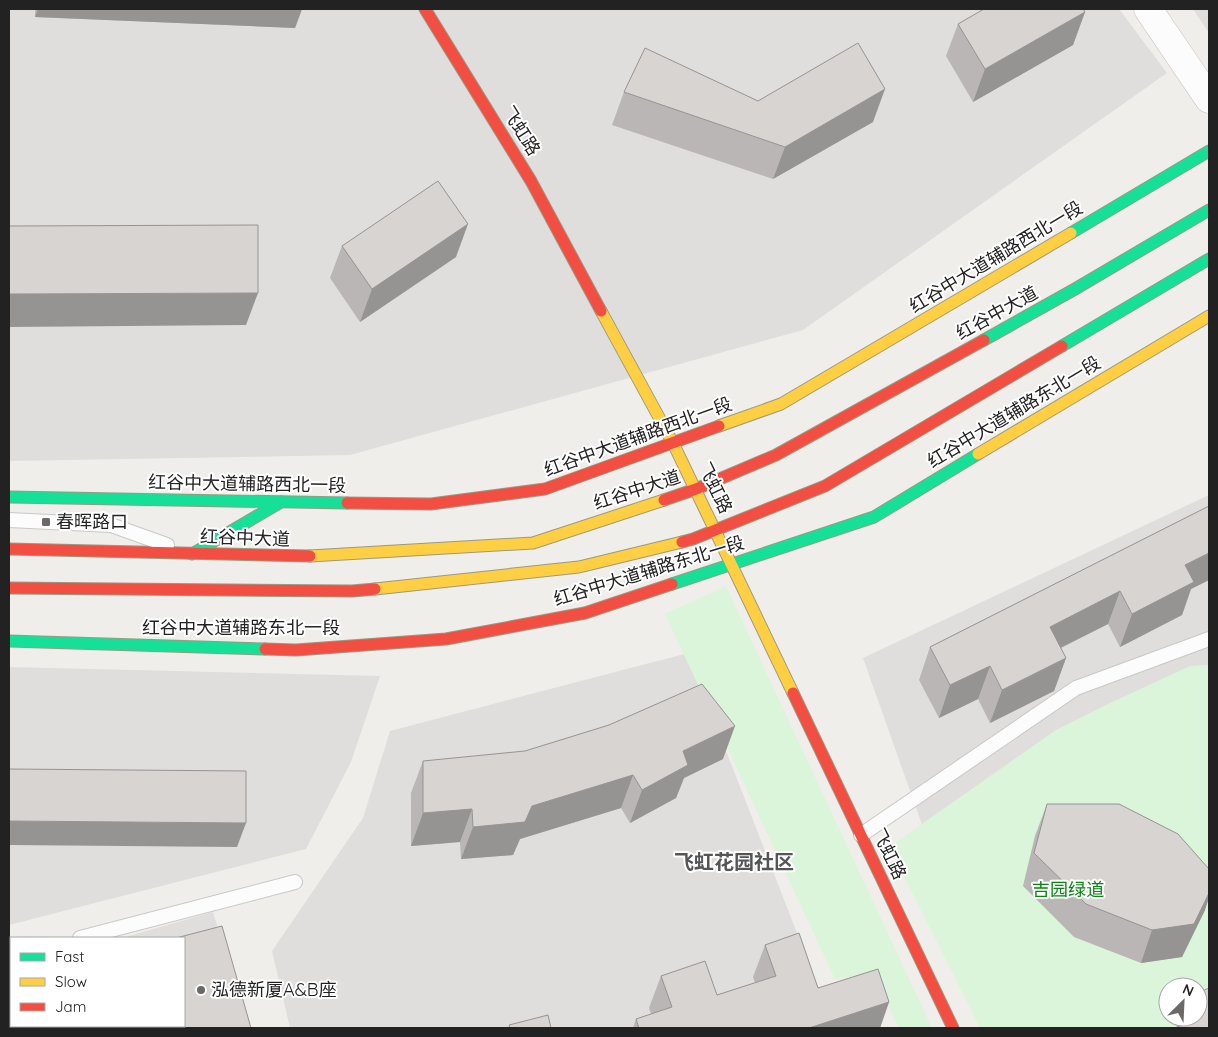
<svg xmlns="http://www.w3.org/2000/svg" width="1218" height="1037" viewBox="0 0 1218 1037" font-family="Quicksand,'Noto Sans SC',sans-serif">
<rect width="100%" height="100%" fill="#f0eeeb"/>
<g fill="#dfdedc">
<path d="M 9,9 L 1119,9 L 1167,73 L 803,330 L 350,455 L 9,461 Z"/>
<path d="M 1193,9 L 1209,9 L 1209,33 Z"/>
<path d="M 1209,495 L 1209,954 L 994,1028 L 863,658 Z"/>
<path d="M 688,653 L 834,1028 L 290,1028 L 272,951 L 363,818 L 390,731 Z"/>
<path d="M 9,667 L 380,676 L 351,762 L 306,849 L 9,925 Z"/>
<path d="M 213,912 L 248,1028 L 9,1028 L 9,970 L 11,969 L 11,1026 L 184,1026 L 184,938 L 122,938 Z"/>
</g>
<g fill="#daf5da" fill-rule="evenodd">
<path d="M 726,586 L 932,1028 L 899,1028 L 874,974 L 835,979 L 665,614 Z"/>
<path d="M 1209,665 L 1209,1028 L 980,1028 L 889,847 L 1056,730 L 1108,704 L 1190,666 ZM 1168,987 L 1198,987 L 1198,1017 L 1168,1017 Z"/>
</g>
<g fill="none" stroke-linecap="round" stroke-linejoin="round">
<g stroke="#c9c8c7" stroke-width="16">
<g id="lane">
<path d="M 9,520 L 111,525 L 167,545"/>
<path d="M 861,835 L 1076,688 L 1209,639"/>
<path d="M 80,938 L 295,882"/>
<path d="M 9,957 L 11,956"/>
</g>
</g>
<g stroke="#c9c8c7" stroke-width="29">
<path id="street" d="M 1148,9 L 1209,99"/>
</g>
<g stroke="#999a82" stroke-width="13">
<g id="fast">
<path d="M 1071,233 L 1209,151"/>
<path d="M 984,340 L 1075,289 L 1209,210"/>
<path d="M 1062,346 L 1209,259"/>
<path d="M 9,497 L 347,503"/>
<path d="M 192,554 L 281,502"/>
<path d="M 672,584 L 874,517 L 978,454"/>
<path d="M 9,641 L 265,649"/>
</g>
</g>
<g stroke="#999a82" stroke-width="13">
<g id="slow">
<path d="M 601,311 L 673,443 L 793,693"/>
<path d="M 719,426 L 781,404 L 1071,233"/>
<path d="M 978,454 L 1209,316"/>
<path d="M 310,556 L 533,543 L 664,500"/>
<path d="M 375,589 L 579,567 L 682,542"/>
</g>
</g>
<g stroke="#999a82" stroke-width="13">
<g id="jam">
<path d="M 425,9 L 531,181 L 601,311"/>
<path d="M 664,500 L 696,489 L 776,455 L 984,340"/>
<path d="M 347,503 L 431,504 L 545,489 L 719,426"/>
<path d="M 682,542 L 693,539 L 825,486 L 1062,346"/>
<path d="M 9,549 L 310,556"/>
<path d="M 9,588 L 352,591 L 375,589"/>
<path d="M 265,649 L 296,650 L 446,639 L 585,613 L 672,584"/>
<path d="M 793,693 L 953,1028"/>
</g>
</g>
<use href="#lane" stroke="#fdfcfc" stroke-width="14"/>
<use href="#street" stroke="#fdfcfc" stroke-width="28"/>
<use href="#fast" stroke="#16e098" stroke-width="11"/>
<use href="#slow" stroke="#ffcf43" stroke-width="11"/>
<use href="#jam" stroke="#f24e42" stroke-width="11"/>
</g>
<g fill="#b9b6b5">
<path d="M 35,9 L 302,9 L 295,28 L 35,17 Z"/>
<path d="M 1085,12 L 1073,45 L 973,102 L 946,56 L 958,24 Z"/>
<path d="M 624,92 L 758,101 L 873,122 L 773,179 L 612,125 Z"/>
<path d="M 342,246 L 456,257 L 360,322 L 330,278 Z"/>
<path d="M 1209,506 L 1209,580 L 1191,589 L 1182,615 L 1120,647 L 1108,624 L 1061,648 L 1066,658 L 1054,691 L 990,723 L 978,699 L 939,718 L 919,680 L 930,647 Z"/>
<path d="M 723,759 L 684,778 L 676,798 L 630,823 L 621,808 L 520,839 L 513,855 L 461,859 L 460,842 L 411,846 L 411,793 L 423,761 Z"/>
<path d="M 1047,804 L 1205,910 L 1182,957 L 1141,963 L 1074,937 L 1023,886 L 1035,836 Z"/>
<path d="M 765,945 L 818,988 L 889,1002 L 880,1028 L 633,1028 L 636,1019 L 651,1014 L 649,1008 L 661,976 L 717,995 L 755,983 L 753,977 Z"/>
<path d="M 1177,1017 L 1198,1017 L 1209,1028 L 1178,1027 L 1176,1022 Z"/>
</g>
<g fill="#969493">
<path d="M 38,9 L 302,9 L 295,28 L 35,17 Z"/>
<path d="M 1085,12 L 1073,45 L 973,102 L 985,69 Z"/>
<path d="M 885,89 L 873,122 L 773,179 L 785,147 Z"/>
<path d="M 468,224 L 456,257 L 360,322 L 372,289 Z"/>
<path d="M 258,293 L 246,325 L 9,327 L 9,294 Z"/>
<path d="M 1209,553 L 1209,580 L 1191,589 L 1182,615 L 1120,647 L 1132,614 L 1185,565 Z"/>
<path d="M 1120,591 L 1108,624 L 1038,659 L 1050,627 Z"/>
<path d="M 1066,658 L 1054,691 L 990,723 L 1002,690 Z"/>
<path d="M 990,666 L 978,699 L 939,718 L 950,685 Z"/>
<path d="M 735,726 L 723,759 L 684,778 L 676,798 L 630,823 L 642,790 L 683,751 Z"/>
<path d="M 633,775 L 621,808 L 520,839 L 513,855 L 461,859 L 473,827 L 532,806 Z"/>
<path d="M 472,809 L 460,842 L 411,846 L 423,813 Z"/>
<path d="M 9,821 L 246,823 L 237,847 L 9,845 Z"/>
<path d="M 1209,893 L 1209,898 L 1205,910 L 1182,957 L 1141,963 L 1152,930 Z"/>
<path d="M 889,1002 L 880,1028 L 809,1028 Z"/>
</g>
<g fill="#d7d4d2" stroke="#969493">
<path d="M 984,9 L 1083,9 L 1085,12 L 985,69 L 958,24 Z"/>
<path d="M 858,43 L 885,89 L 785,147 L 624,92 L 645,48 L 758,101 Z"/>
<path d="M 438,181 L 468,224 L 372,289 L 342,246 Z"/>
<path d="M 258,225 L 258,293 L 9,294 L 9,226 Z"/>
<path d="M 1209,506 L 1209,553 L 1185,565 L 1194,582 L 1132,614 L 1120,591 L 1050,627 L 1066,658 L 1002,690 L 990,666 L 950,685 L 930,647 Z"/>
<path d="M 702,684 L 735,726 L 683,751 L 688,765 L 642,790 L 633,775 L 532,806 L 525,822 L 473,827 L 472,809 L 423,813 L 423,761 L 525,751 L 609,725 Z"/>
<path d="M 9,769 L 246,771 L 246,823 L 9,821 Z"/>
<path d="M 1047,804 L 1119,804 L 1178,834 L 1209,869 L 1209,893 L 1194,924 L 1152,930 L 1086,904 L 1034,853 Z"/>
<path d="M 222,926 L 251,1028 L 9,1028 L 9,985 L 11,984 L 11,1026 L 184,1026 L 184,938 L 176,938 Z"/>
<path d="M 799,933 L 818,988 L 878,969 L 889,1002 L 809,1028 L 639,1028 L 636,1019 L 672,1007 L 661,976 L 705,961 L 717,995 L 776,976 L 765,945 Z"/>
<path d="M 1209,988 L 1209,1028 L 1174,1028 L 1194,1021 L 1192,1017 L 1198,1017 L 1198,993 Z"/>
<path d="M 548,1015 L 551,1028 L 510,1028 L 509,1025 Z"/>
</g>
<g fill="#6a6968" stroke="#fff" stroke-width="2">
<rect x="41" y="517" width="10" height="10" rx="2.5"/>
<circle cx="201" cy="990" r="5"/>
</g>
<g text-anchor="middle" stroke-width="4" stroke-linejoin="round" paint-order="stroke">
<g font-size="18" fill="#222" stroke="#fff">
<text transform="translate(521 131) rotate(58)" y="6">飞虹路</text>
<text transform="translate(996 257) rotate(-31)" y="6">红谷中大道辅路西北一段</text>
<text transform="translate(997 313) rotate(-29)" y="6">红谷中大道</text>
<text transform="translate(1014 412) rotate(-31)" y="6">红谷中大道辅路东北一段</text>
<text transform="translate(638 437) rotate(-20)" y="6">红谷中大道辅路西北一段</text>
<text transform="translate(247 484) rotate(1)" y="6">红谷中大道辅路西北一段</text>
<text transform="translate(715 488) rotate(64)" y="6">飞虹路</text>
<text transform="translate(637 490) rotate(-18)" y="6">红谷中大道</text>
<text transform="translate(245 538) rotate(2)" y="6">红谷中大道</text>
<text transform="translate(649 571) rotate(-17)" y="6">红谷中大道辅路东北一段</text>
<text x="241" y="634">红谷中大道辅路东北一段</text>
<text transform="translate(889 854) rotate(64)" y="6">飞虹路</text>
</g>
<g font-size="18" fill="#222" stroke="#fff" text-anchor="start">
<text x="56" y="528">春晖路口</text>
<text x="211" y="996">泓德新厦A&amp;B座</text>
</g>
<g font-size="18" fill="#0c8416" stroke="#fff">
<text x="1068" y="896">吉园绿道</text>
</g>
<g font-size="20" font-weight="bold" fill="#555" stroke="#fff">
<text x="734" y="869">飞虹花园社区</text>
</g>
</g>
<rect width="1218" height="1037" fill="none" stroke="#222222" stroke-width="20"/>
<rect x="10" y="937" width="175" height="90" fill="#ffffff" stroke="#a7a7a7"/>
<rect x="20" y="953" width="25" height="8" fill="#16e098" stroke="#a7a7a7"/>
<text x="55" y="962" font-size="15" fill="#222222">Fast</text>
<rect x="20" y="978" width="25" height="8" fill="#ffcf43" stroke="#a7a7a7"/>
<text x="55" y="987" font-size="15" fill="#222222">Slow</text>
<rect x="20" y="1003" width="25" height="8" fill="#f24e42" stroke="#a7a7a7"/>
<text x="55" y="1012" font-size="15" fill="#222222">Jam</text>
<g transform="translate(1183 1002) rotate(24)"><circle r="24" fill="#ffffff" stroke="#a7a7a7"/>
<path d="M0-4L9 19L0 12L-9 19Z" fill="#6a6968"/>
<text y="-8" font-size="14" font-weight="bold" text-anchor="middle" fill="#222222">N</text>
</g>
</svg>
